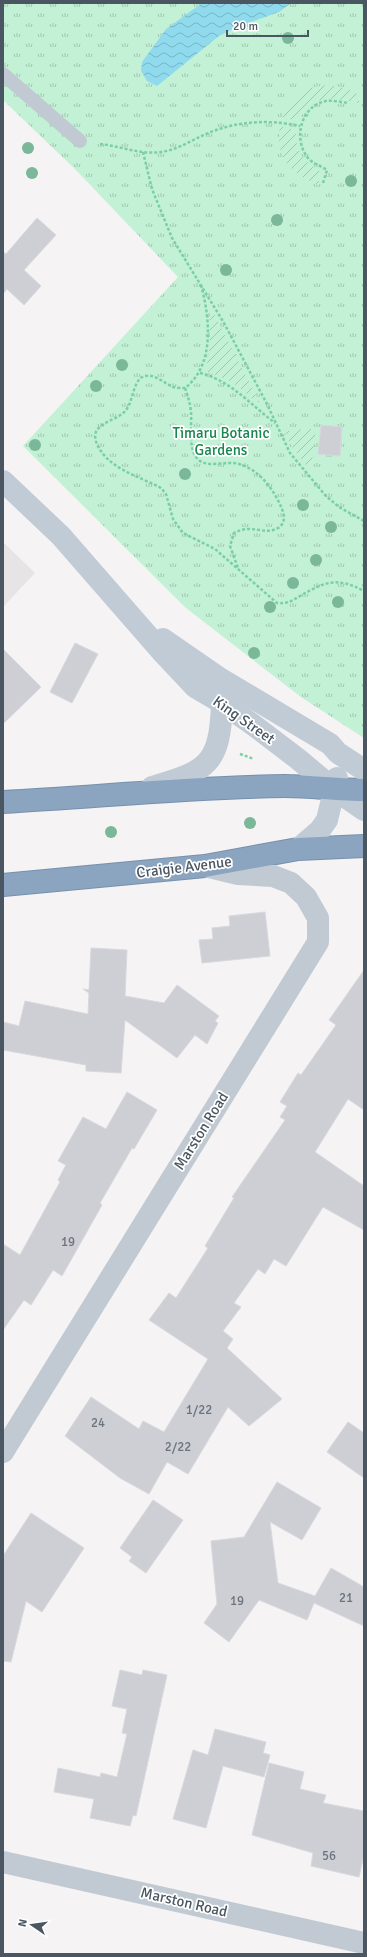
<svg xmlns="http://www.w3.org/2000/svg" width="367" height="1957" viewBox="0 0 367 1957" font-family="Signika,sans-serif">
<defs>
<pattern id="park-tufts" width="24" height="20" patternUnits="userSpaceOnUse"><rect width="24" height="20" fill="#c3f1d5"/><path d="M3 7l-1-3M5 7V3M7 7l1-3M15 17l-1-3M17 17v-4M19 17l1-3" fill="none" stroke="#a0c6b0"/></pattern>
<pattern id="garden-furrows" width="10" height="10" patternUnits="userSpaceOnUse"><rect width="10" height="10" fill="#c3f1d5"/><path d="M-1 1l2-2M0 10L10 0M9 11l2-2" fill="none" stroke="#a0c6b0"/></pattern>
<pattern id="water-waves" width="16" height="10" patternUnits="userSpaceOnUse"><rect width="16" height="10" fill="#90daee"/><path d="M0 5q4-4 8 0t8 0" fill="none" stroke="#78b4c4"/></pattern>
</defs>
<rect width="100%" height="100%" fill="#f5f3f3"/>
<path fill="#e6e4e5" d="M 3,542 L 35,573 L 3,607 Z"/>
<path fill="url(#park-tufts)" d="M 3,3 L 364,3 L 364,738 L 301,697 L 186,608 L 23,446 L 178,277 L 76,170 L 3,100 Z"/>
<g fill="url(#garden-furrows)">
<path d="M 329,85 C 340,87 349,88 359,95 L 359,103 C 327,97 319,92 297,121 L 282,117 C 292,93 304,87 329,85 Z"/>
<path d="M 280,126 L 296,130 C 295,153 302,160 321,172 L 318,185 C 290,172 275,159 280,126 Z"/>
<path d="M 210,312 L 214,314 L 261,405 L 232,382 L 206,371 L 210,344 Z"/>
<path d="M 304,429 L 316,429 L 311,468 L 309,469 L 295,451 L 285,435 L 288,431 Z"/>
</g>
<path fill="url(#water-waves)" d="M 202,3 L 291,3 L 279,12 L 237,27 L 219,36 L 157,86 L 147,81 L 141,71 L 142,62 L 166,29 Z"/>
<g fill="#cdcfd5" stroke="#d7d9de">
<path d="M 37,218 L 56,235 L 24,270 L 41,286 L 24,305 L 7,289 L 3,294 L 3,252 L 6,254 Z"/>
<path d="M 321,425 L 342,427 L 340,456 L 318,454 Z"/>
<path d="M 75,643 L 98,654 L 72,703 L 50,692 Z"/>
<path d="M 3,649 L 41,687 L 3,724 Z"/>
<path d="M 265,912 L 270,956 L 202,963 L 199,940 L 213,939 L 212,928 L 230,926 L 229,916 Z"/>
<path d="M 91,948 L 127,950 L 125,996 L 164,1003 L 177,985 L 219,1016 L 215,1021 L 218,1023 L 207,1044 L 195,1035 L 177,1058 L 125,1020 L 121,1073 L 86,1071 L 86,1065 L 3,1050 L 3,1022 L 19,1026 L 25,1001 L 88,1014 L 89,993 L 83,989 L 89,990 Z"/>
<path d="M 364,970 L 364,1110 L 348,1099 L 315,1152 L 364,1186 L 364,1230 L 323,1207 L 286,1266 L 274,1259 L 265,1274 L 258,1269 L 234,1303 L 241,1307 L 223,1331 L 233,1339 L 227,1348 L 282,1399 L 249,1426 L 228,1407 L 188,1474 L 167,1462 L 149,1494 L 120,1478 L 65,1436 L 91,1397 L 139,1429 L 143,1421 L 164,1432 L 208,1359 L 149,1320 L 169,1293 L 176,1298 L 208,1248 L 205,1246 L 234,1198 L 232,1197 L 285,1120 L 280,1117 L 287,1106 L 280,1102 L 298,1073 L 301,1075 L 336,1025 L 329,1020 Z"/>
<path d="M 127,1092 L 157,1110 L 134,1149 L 132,1148 L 100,1203 L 102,1205 L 62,1276 L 53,1270 L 31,1305 L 24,1300 L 3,1330 L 3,1244 L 20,1255 L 60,1182 L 58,1180 L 66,1165 L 58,1161 L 83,1117 L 106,1129 Z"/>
<path d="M 348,1422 L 364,1433 L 364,1478 L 327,1452 Z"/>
<path d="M 277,1482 L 321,1508 L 302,1540 L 270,1522 L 278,1583 L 315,1596 L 331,1568 L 364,1587 L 364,1626 L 314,1603 L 307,1620 L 259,1600 L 229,1642 L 204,1623 L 217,1604 L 211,1541 L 244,1537 Z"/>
<path d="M 153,1500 L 183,1520 L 146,1573 L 129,1561 L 132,1557 L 120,1548 Z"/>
<path d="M 31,1513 L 84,1548 L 42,1612 L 26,1601 L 11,1662 L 3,1661 L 3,1556 Z"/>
<path d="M 120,1670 L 142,1675 L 143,1670 L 167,1675 L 136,1816 L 133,1815 L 130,1826 L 90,1818 L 94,1799 L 54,1792 L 58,1768 L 100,1777 L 101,1773 L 117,1777 L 127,1734 L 122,1733 L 127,1709 L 112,1706 Z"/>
<path d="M 215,1729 L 266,1742 L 263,1753 L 270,1755 L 264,1777 L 223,1766 L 206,1828 L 173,1819 L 193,1750 L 208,1755 Z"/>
<path d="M 269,1763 L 304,1772 L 300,1789 L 326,1795 L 323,1803 L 364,1811 L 364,1854 L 359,1877 L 311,1866 L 313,1853 L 252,1835 Z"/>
</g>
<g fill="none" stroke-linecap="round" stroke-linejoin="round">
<g stroke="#7690ad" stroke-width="24">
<g id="highway">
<path d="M 3,802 C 97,797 191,787 285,786 C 311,786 338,790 364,790"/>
<path d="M 3,885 L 205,866 L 298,849 L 364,846"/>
</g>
</g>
<g stroke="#7ad0a6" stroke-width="2.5" stroke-dasharray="3 2" stroke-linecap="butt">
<path d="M 100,144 C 120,146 141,155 161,152 C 177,150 190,141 204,135 C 234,121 268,119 300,126"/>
<path d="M 143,152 L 152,189 L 172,238 L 224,323 L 267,404 L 290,453 L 325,495 L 339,507 L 364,521"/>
<path d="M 323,183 L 327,170 C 321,166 312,163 308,158 C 293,140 300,106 326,101 C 332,100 341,102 348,103"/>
<path d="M 201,285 C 210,318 215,365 185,388 C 181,388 176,388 173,387 C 164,383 155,374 145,376 C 134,378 133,399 128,407 C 121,420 105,419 97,430 C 94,434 95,440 97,444 C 108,469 139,476 161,488 L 166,494 L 173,519 L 183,533 L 215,549 L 277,603 C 287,604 292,601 300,596 C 326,581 337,577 364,591"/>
<path d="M 200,373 C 230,380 251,405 275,423"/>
<path d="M 185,388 C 188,396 190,403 191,412 C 192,426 188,445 196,457 C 205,470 226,460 239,464 C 260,470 274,490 282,509 C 285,516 285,524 278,528 C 264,536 252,523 234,533 L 230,546 L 238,568"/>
<path d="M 240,754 L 254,759"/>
</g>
<path stroke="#c1cad2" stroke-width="14" d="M 3,74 L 80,141"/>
<g stroke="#c1cad2" stroke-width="22">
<path d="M 3,1452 L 318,942 L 318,918 L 306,897 L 291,883 L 273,876 L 238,874 L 205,866"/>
<path d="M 3,1862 L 364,1943"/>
</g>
<g stroke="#c1cbd6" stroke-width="22">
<path d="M 3,481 L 61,536 L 163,653 L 195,687 L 222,703 L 252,724 L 298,759 L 335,790 L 364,810"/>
<path d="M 163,639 L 221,679 L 330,744 L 338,753 L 364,770"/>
<path d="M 152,787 C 208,771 220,764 222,703"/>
<path d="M 298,849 L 320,830 L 327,820 L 337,778"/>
</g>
<use href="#highway" stroke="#8ba5c1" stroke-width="22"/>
</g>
<g fill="#7bb799">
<circle cx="288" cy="38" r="6"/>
<circle cx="28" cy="148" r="6"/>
<circle cx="32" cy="173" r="6"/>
<circle cx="351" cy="181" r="6"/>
<circle cx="277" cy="220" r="6"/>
<circle cx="226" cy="270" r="6"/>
<circle cx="122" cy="365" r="6"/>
<circle cx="96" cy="386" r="6"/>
<circle cx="35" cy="445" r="6"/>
<circle cx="185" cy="474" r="6"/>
<circle cx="303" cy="505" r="6"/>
<circle cx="331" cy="527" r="6"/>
<circle cx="316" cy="560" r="6"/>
<circle cx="293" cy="583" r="6"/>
<circle cx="338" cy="602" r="6"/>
<circle cx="270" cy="607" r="6"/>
<circle cx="254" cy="653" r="6"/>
<circle cx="250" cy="823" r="6"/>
<circle cx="111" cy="832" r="6"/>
</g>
<g text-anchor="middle" stroke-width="3.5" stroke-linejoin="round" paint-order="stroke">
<g font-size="13" fill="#6b747e">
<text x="68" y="1246">19</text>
<text x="199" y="1414">1/22</text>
<text x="98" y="1427">24</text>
<text x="178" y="1451">2/22</text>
<text x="346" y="1602">21</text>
<text x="237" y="1605">19</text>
<text x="329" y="1860">56</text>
</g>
<g font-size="15" fill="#17864f" stroke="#fff">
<text x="221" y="438">Timaru Botanic<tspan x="221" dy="17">Gardens</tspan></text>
</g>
<g font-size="15" fill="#4a5661" stroke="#fff">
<text transform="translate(244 720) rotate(35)" y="5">King Street</text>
<text transform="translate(184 867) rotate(-7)" y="5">Craigie Avenue</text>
<text transform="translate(201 1131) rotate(-58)" y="5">Marston Road</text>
<text transform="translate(184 1902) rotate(13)" y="5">Marston Road</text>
</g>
</g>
<rect width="367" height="1957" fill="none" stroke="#4a5661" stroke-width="8"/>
<g transform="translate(32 1925) rotate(283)" stroke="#ffffff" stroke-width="3" paint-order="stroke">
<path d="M0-3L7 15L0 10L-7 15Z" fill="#4a5661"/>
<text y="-6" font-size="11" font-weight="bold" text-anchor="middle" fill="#4a5661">N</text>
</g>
<path d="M227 30v6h81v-6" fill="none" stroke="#4a5661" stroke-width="2"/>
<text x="233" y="30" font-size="12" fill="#4a5661" stroke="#ffffff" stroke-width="3" paint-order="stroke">20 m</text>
</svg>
